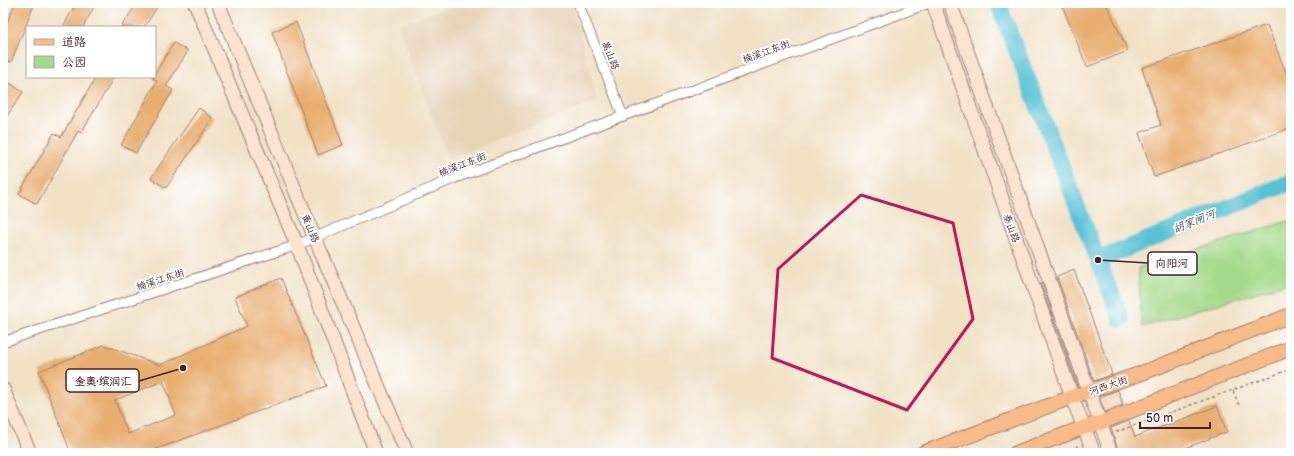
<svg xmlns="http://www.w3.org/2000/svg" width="1294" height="456" viewBox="0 0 1294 456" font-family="'Balsamiq Sans','LXGW WenKai TC',sans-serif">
<rect width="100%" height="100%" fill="#fff"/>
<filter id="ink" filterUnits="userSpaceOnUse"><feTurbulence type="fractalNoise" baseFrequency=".025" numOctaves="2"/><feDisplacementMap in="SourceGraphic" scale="8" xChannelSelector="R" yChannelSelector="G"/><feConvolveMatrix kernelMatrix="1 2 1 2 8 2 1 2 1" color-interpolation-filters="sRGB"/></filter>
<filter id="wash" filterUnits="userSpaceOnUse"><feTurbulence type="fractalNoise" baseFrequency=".012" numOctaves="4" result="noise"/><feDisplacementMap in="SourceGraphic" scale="16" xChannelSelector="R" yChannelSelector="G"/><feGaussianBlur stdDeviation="0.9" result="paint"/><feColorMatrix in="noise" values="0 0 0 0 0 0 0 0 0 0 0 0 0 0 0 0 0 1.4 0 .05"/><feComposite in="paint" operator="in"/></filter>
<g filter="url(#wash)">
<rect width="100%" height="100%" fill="#f1e2c6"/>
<path fill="#e8d4b7" d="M 458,3 L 573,3 L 597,101 L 448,159 L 398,25 Z"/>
<path fill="#a4da8b" stroke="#777c5b" d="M 1291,220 L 1291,282 L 1142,327 L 1138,268 Z"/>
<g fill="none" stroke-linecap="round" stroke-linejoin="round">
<g stroke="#59c2d5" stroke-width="17">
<path d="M 998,3 L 1121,319"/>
<path d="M 1098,260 L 1291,182"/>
</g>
</g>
<g id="blocks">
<g fill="#e9af6f" fill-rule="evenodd">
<path d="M 15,3 L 30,3 L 34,5 L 11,62 L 3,59 L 3,33 Z"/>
<path d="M 76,3 L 96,3 L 83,27 L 63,27 Z"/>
<path d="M 137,3 L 160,3 L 144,27 L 121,27 Z"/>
<path d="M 1061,3 L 1106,3 L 1128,51 L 1087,67 Z"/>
<path d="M 296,22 L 343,145 L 318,155 L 272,32 Z"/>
<path d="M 1267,25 L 1288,77 L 1291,75 L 1291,128 L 1154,177 L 1139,133 L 1161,125 L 1142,68 Z"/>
<path d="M 174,43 L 188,51 L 166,86 L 173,90 L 136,153 L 121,145 L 157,81 L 152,78 L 155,77 L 155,73 Z"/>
<path d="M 96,77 L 114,77 L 81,133 L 78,131 L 37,204 L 19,194 L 54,133 L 61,137 Z"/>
<path d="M 7,81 L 23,92 L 3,122 L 3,87 Z"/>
<path d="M 199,108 L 213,118 L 166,188 L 151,178 Z"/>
<path d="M 1074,270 L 1112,374 L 1094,381 L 1057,277 Z"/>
<path d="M 281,278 L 326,386 L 146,453 L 71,453 L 39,371 L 104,345 L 160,365 L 247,326 L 235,297 ZM 163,381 L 176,415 L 128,434 L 115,400 Z"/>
<path d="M 1040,283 L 1042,283 L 1078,386 L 1077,386 Z"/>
<path d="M 1118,390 L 1123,405 L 1105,412 L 1099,397 Z"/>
<path d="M 1217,406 L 1227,432 L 1172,453 L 1119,453 L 1111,428 L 1129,421 L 1135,437 Z"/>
</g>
</g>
</g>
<g filter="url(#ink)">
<use href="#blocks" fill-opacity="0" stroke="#9e8078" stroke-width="1"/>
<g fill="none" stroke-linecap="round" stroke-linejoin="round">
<g stroke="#9e8078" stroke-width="11">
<g id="street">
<path d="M 578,3 L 623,116"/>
<path d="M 3,342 L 297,245 L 455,178 L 929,3"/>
</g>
</g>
<g stroke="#9e8078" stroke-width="15">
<g id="secondary">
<path d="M 195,3 L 297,245 L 376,453"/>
<path d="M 218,3 L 315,238 L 407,453"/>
<path d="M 933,3 L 1072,397 L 1094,453"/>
<path d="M 950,3 L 1111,453"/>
<path d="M 3,389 L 30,453"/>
</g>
</g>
<g stroke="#9e8078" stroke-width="16">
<g id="primary">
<path d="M 923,453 L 1072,397 L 1142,373 L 1291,315"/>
<path d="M 1016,453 L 1085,427 L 1100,423 L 1291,348"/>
</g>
</g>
<g stroke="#9e8078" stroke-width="1.5" stroke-dasharray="3 3" stroke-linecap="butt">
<path d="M 1233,391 L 1240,407"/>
<path d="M 1116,432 L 1291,369"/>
<path d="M 1059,453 L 1078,446"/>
</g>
<use href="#street" stroke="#fff" stroke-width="9"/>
<use href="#secondary" stroke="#fde4d0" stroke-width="13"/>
<use href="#primary" stroke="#f9bc89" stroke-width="14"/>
</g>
</g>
<path fill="none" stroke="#c2185b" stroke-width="3" stroke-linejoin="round" d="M 861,195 L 953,223 L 973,319 L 907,410 L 772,358 L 778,269 Z"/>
<g text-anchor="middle" stroke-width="3.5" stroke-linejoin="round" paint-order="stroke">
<g font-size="10" fill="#4a1f2b" stroke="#fff">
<text transform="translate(766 51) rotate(-20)" y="4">楠溪江东街</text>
<text transform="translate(611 55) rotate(68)" y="4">嵩山路</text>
<text transform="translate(462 164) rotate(-21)" y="4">楠溪江东街</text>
<text transform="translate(311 228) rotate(67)" y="4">黄山路</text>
<text transform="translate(1012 228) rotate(70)" y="4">泰山路</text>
<text transform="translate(160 279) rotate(-18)" y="4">楠溪江东街</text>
<text transform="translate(1108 385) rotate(-19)" y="4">河西大街</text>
</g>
<g font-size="11" font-style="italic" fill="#4f5866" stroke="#fff">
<text transform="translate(1194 221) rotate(-22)" y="4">胡家闸河</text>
</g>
</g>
<path fill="none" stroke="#4a1f2b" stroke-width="1.5" d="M1098 260L1148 263M183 368L139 381"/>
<g fill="#4a1f2b" stroke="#fff" stroke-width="1.5">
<circle cx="1098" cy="260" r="4"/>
<circle cx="183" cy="368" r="4"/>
</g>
<g fill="#fff" stroke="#4a1f2b" stroke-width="1.5">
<rect x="1148" y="252" width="49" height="23" rx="4"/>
<rect x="66" y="369" width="73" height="23" rx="4"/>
</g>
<g font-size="11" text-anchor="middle" font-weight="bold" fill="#4a1f2b">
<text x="1172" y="267">向阳河</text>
<text x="103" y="385">金奥·缤润汇</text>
</g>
<rect width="1294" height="456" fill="none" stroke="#fff" stroke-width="16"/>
<rect x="26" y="26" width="130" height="52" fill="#ffffff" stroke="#b7a5aa"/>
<rect x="34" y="39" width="20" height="6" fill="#f9bc89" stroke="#b7a5aa"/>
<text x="62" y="46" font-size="12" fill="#4a1f2b">道路</text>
<rect x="34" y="56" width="20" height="12" fill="#a4da8b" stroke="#b7a5aa"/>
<text x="62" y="66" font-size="12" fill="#4a1f2b">公园</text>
<path d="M1140 422v6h70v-6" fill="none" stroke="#4a1f2b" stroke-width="2"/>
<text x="1146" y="422" font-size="12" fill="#4a1f2b" stroke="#ffffff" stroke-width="3" paint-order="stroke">50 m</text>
</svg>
